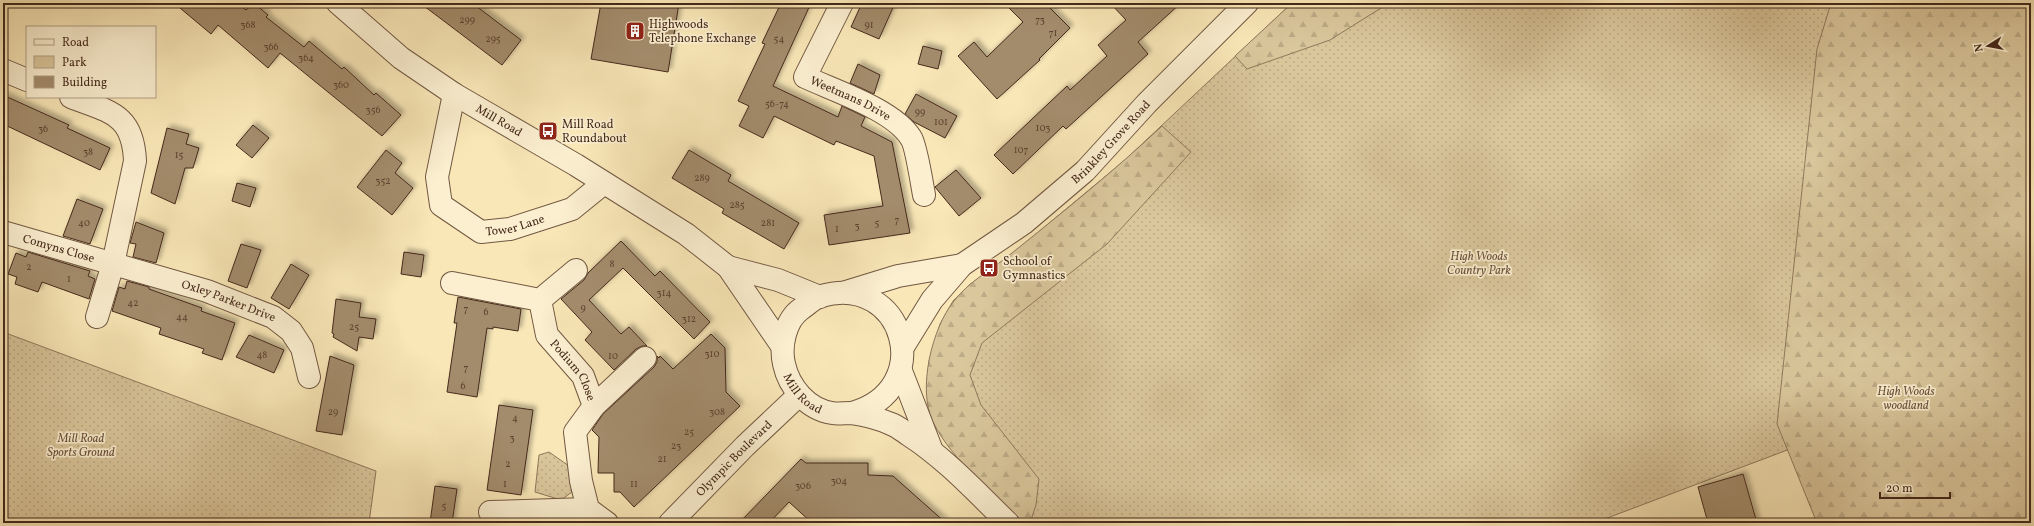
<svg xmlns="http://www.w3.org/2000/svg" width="2034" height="526" viewBox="0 0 2034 526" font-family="Vollkorn,serif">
<defs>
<pattern id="green-dots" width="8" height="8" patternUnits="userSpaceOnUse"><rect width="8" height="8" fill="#dac79c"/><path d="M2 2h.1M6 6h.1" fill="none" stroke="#bcab86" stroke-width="1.8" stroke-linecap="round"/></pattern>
<pattern id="forest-firs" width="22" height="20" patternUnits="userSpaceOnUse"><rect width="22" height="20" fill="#dac79c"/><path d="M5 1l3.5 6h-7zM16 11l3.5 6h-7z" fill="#bcab86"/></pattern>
<filter id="shadow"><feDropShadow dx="3.5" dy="-3.5" stdDeviation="2" flood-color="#0004"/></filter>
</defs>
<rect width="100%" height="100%" fill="#f9e7b7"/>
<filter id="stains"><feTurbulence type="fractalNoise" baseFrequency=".005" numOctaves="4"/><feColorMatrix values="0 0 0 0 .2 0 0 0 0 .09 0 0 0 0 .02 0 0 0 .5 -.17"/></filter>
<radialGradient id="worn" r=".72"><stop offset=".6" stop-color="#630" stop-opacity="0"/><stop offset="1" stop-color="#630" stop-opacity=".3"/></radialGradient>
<g fill="url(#green-dots)" stroke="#90785c">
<path d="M 1292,3 L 2031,3 L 2031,523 L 1790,449 L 1594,523 L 1024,523 L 961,461 L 933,421 L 927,391 L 929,361 L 940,324 L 953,301 L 969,285 L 1006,259 L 1125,160 Z"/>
<path d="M 3,332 L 376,471 L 369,523 L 3,523 Z"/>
<path d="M 549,452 L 569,466 L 572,492 L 561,500 L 535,492 L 539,455 Z"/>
</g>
<g fill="url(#forest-firs)" stroke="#90785c">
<path d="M 1292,3 L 1389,3 L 1330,40 L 1247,69 L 1235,56 Z"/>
<path d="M 1831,3 L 2031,3 L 2031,523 L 1817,523 L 1777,424 L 1817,49 Z"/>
<path d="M 1162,126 L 1191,152 L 1107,244 L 982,343 L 970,375 L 981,405 L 1039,479 L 1036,505 L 1030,523 L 1024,523 C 993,492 953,462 933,422 C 917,389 932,328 954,301 C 969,281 993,269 1012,253 C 1063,212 1114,171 1162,126 Z"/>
</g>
<g fill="#a38c6c" stroke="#45291b" filter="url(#shadow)">
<path d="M 174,3 L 237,3 L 246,10 L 254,3 L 268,15 L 266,17 L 304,47 L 309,41 L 342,69 L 344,67 L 374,95 L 376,93 L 401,115 L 382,136 L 280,53 L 268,68 L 218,25 L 211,34 Z"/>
<path d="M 420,3 L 472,3 L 521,40 L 502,65 Z"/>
<path d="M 601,3 L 679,3 L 668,72 L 591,59 Z"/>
<path d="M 781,3 L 811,3 L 773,86 L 838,117 L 842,106 L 857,113 L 865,117 L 861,126 L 892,142 L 910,233 L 829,245 L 824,215 L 883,206 L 874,156 L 836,141 L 834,145 L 774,116 L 763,138 L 739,126 L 749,106 L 738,101 L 765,44 L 762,43 Z"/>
<path d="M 862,3 L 895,3 L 879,39 L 851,27 Z"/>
<path d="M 1004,3 L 1045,3 L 1070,28 L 1039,59 L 1040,60 L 997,99 L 958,56 L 974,42 L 987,57 L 1023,22 Z"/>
<path d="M 1110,3 L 1181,3 L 1138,42 L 1148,54 L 1066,129 L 1063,126 L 1013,174 L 994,155 L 1067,86 L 1070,90 L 1107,56 L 1098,45 L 1126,20 Z"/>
<path d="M 923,46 L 942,51 L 938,69 L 918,64 Z"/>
<path d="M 858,64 L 880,75 L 874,94 L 850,83 Z"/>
<path d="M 916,94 L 957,116 L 945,138 L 914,122 L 905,114 Z"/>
<path d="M 3,95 L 69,125 L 67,128 L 110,148 L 100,170 L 3,124 Z"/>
<path d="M 253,125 L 269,138 L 252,158 L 236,145 Z"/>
<path d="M 167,128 L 189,134 L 186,144 L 199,148 L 193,168 L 185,168 L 175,204 L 151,193 Z"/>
<path d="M 386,150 L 402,163 L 395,173 L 413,188 L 392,215 L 357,187 Z"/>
<path d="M 689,150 L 731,175 L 728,181 L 799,223 L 784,249 L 722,213 L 724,209 L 672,178 Z"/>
<path d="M 956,170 L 981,198 L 959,216 L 935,187 Z"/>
<path d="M 237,183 L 256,188 L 250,207 L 232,201 Z"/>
<path d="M 77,199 L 103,209 L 90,244 L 63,236 Z"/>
<path d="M 136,222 L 164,233 L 156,263 L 133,257 L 136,244 L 130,243 Z"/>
<path d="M 621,241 L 655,276 L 660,271 L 710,322 L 694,339 L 623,268 L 589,300 L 621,334 L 629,327 L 647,346 L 642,346 L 636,349 L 614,370 L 585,340 L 592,332 L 561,299 L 584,280 L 588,273 Z"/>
<path d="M 241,244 L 261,250 L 247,288 L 228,281 Z"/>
<path d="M 28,252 L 90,271 L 88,276 L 95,279 L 89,299 L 42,282 L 38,292 L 15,284 L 17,277 L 8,274 L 16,253 L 26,257 Z"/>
<path d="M 404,252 L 424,255 L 421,277 L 401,274 Z"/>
<path d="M 291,264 L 309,275 L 289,309 L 271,298 Z"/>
<path d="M 127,281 L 149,287 L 149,289 L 202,308 L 201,311 L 235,323 L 222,360 L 202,353 L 204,349 L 159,334 L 161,328 L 112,311 L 119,287 L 125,289 Z"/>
<path d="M 458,297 L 521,309 L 518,331 L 493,327 L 493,329 L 487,328 L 477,397 L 447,392 L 457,323 L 454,323 Z"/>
<path d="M 336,299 L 361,303 L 359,317 L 376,319 L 373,339 L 359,337 L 357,351 L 333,337 L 334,334 L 332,333 Z"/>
<path d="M 711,334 L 725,348 L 726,392 L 740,406 L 634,507 L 620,492 L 614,492 L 614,473 L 598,473 L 599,437 L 592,430 L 603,414 L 654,367 L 657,362 L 657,356 L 659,358 L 660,356 L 673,369 Z"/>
<path d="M 249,335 L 284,350 L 274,373 L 236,357 Z"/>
<path d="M 330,356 L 354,365 L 342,435 L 316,431 Z"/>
<path d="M 499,405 L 533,410 L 521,495 L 487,490 Z"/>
<path d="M 801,459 L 806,463 L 868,463 L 868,475 L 893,476 L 946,523 L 812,523 L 789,502 L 769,523 L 739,523 Z"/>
<path d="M 1743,474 L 1757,523 L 1708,523 L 1698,487 Z"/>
<path d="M 435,486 L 457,489 L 452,523 L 430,523 Z"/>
</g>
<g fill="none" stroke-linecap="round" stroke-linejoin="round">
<g stroke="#725842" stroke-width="24">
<g id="minor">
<path id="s1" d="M 338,3 L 401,58 L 454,94 L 576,165 L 686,234 L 728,267 L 782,346"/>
<path id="s2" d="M 842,3 L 805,77 C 835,91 894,110 911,138 C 916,145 922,184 924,195"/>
<path d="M 3,70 L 27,80"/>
<path id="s3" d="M 454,94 L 437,177 L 441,205 L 481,232 L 510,229 L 572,209 L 604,183"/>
<path d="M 71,97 C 109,112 133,113 135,161 L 113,264 L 97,317"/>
<path id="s4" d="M 3,232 L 207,291 L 273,317 L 291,331 L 302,348 L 309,377"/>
<path d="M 728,267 L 778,280 L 820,297"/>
<path d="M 452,283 L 540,300 L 576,270"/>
<path d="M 846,292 L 898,276 L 962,265"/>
<path id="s5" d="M 540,300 L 547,335 L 583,376 L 594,406 L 575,432 L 581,481 L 588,509 L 607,523"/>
<path id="s6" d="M 903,347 L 932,300 L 962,265 L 1024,223 L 1085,171 L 1147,103 L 1247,3"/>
<path d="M 901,371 L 932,451"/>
<path d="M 594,406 L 645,358"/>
<path id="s7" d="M 852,413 C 938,389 904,272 821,296 C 814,298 807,305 801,309 C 785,320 780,347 784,364 C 789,387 807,409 832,413 C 838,414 844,413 850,413 C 862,414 880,419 891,424 C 897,426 903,431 909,435 C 946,459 976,492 1008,523"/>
<path d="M 490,512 L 588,509"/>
<path id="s8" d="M 670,523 L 745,446 L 799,395"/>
</g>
</g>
<use href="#minor" stroke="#fbefd0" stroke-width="22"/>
</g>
<defs>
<g id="building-square" transform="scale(1)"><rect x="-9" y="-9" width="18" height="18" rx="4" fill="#8f2418" stroke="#fbefd0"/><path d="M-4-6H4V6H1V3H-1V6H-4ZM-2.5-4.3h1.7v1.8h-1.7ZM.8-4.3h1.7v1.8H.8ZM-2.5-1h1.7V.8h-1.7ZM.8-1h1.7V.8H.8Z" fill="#fff"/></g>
<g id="bus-square" transform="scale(1)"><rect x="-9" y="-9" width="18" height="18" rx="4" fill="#8f2418" stroke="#fbefd0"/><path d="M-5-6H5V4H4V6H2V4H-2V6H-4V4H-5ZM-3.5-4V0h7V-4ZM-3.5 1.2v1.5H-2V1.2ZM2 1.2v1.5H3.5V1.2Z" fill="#fff"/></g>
</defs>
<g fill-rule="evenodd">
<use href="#building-square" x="635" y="31"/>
<use href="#bus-square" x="548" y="131"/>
<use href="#bus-square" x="989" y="268"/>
</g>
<g text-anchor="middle" stroke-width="3.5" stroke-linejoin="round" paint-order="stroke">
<g font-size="10" fill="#5c422f">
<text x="467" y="23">299</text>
<text x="1040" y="23">73</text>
<text x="248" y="28">368</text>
<text x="869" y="28">91</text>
<text x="1053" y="36">71</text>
<text x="493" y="42">295</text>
<text x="779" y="42">54</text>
<text x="271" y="50">366</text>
<text x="306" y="61">364</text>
<text x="341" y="88">360</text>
<text x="777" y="107">56-74</text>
<text x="373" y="113">356</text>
<text x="920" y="115">99</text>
<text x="941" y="125">101</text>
<text x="1043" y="131">103</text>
<text x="43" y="132">36</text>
<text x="1021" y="153">107</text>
<text x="88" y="155">38</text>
<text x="179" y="158">15</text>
<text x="702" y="181">289</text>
<text x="383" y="184">352</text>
<text x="737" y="208">285</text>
<text x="897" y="223">7</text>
<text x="84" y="226">40</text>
<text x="768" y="226">281</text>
<text x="877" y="226">5</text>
<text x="857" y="229">3</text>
<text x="837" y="232">1</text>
<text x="612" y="267">8</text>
<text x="29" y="270">2</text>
<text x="69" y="282">1</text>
<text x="664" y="296">314</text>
<text x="133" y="306">42</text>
<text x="583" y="311">9</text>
<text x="466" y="312">7</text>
<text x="486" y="315">6</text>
<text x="182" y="320">44</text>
<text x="689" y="322">312</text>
<text x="354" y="330">25</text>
<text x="712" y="357">310</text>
<text x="262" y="358">48</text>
<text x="613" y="359">10</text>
<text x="466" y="371">7</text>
<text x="463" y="389">6</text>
<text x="333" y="415">29</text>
<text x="717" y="415">308</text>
<text x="515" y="421">4</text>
<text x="689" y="435">25</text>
<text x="512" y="441">3</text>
<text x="676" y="449">23</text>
<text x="662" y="462">21</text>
<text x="508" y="467">2</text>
<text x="839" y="484">304</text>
<text x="505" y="487">1</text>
<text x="634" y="487">11</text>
<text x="803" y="489">306</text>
<text x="444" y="509">5</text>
</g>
<g font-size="12" fill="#45291b" stroke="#fbefd0" text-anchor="start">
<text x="649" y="28">Highwoods<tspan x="649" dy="14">Telephone Exchange</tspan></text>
<text x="562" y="128">Mill Road<tspan x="562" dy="14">Roundabout</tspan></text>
<text x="1003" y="265">School of<tspan x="1003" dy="14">Gymnastics</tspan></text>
</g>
<g font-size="12" fill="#45291b" stroke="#fbefd0">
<text dy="4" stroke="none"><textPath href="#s2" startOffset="133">Weetmans Drive</textPath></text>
<text dy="4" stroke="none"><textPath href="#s1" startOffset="200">Mill Road</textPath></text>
<text dy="4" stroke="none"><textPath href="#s6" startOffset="295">Brinkley Grove Road</textPath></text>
<text dy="4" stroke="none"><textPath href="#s3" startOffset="196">Tower Lane</textPath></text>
<text dy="4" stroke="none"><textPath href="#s4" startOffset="58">Comyns Close</textPath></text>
<text dy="4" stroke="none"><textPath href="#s4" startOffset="236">Oxley Parker Drive</textPath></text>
<text dy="4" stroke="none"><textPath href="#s5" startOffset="80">Podium Close</textPath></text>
<text dy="4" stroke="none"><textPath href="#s7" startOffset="321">Mill Road</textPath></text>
<text dy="4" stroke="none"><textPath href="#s8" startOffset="91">Olympic Boulevard</textPath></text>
</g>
<g font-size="12" font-style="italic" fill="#6a503b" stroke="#fbefd0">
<text x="1479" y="260">High Woods<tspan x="1479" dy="14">Country Park</tspan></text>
<text x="1906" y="395">High Woods<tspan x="1906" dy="14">woodland</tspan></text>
<text x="81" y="442">Mill Road<tspan x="81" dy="14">Sports Ground</tspan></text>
</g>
</g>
<rect width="2034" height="526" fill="none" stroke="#f9e7b7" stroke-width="16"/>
<rect x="4" y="4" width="2026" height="518" fill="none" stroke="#45291b" stroke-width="2"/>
<rect x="8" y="8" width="2018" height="510" fill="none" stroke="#45291b"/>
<rect x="26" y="26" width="130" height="72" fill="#fbefd0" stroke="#b2a088"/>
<rect x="34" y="39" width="20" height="6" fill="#fbefd0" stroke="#b2a088"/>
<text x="62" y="46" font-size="12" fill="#45291b">Road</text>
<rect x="34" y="56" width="20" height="12" fill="#dac79c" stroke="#b2a088"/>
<text x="62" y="66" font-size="12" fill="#45291b">Park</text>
<rect x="34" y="76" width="20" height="12" fill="#a38c6c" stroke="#b2a088"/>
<text x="62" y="86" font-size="12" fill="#45291b">Building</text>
<g transform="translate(1988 46) rotate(259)" stroke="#fbefd0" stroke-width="3" paint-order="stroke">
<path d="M0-3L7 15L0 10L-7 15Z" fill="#45291b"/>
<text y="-6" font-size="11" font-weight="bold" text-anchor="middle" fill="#45291b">N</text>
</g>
<path d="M1880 492v6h70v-6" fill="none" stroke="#45291b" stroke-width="2"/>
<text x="1886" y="492" font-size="12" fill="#45291b" stroke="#fbefd0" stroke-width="3" paint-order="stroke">20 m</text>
<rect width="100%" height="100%" filter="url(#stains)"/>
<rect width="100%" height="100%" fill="url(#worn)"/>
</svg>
